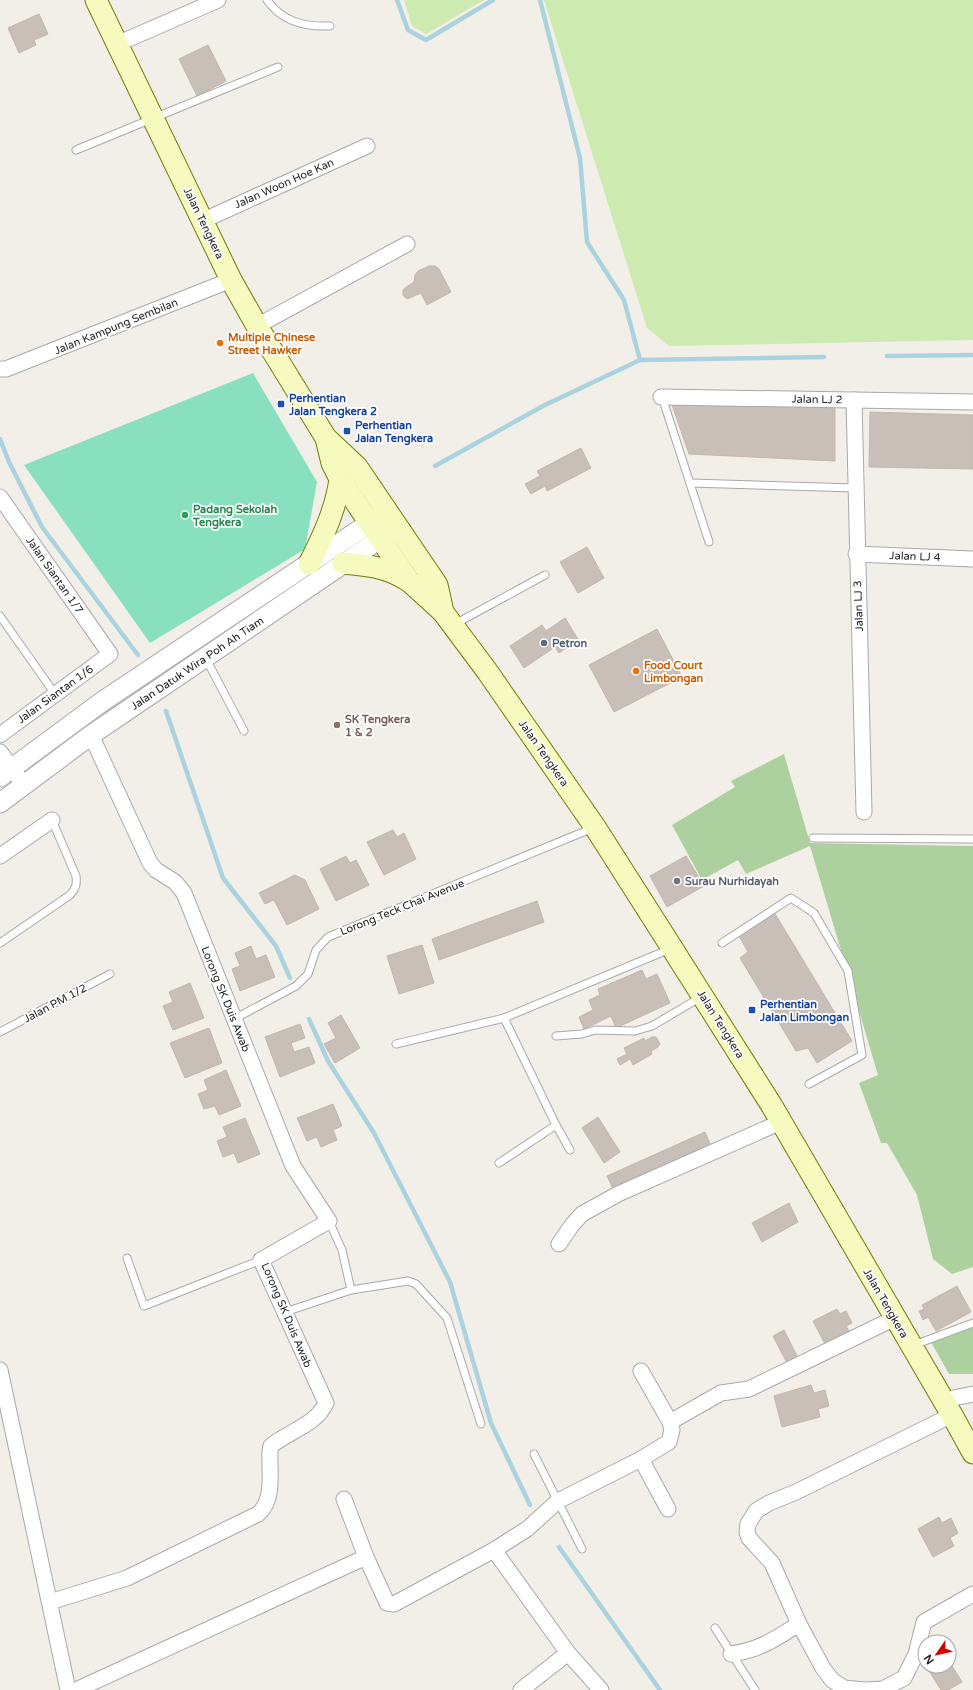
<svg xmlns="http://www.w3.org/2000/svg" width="973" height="1690" viewBox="0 0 973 1690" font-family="'Varela Round',sans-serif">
<rect width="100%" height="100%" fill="#f2efe9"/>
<g fill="#cdebb0">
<path d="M 404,0 L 484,0 L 426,34 L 412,26 Z"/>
<path d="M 544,0 L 973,0 L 973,340 L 669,346 L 647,328 Z"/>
</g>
<g fill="#add19e">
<path d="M 784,754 L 810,843 L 973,846 L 973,1267 L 952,1274 L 933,1259 L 917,1195 L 887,1143 L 881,1143 L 859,1083 L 878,1075 L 810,846 L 746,874 L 738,860 L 702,880 L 672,825 L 735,787 L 731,781 Z"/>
<path d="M 973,1325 L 973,1374 L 949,1374 L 931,1342 Z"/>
</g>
<path fill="#88e0be" d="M 253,373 L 317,482 L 305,549 L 150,643 L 24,465 Z"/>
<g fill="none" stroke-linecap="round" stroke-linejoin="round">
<g stroke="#aad3df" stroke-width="4.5">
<path d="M 397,0 L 408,30 L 426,40 L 493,0"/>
<path d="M 540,0 L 580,158 L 587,242 L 624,300 L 640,360"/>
<path d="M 887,356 L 973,355"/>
<path d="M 0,439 L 9,462 L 42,527 L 138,655"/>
<path d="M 435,466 L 543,406 L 640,360 L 824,357"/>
<path d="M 166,711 L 223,878 L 276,946 L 290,978"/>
<path d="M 309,1019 L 328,1061 L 374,1133 L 450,1282 L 491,1423 L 530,1505"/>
<path d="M 559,1547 L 660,1690"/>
</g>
</g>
<g fill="#c7bfb8" stroke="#c4b6ab">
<path d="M 39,14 L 48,34 L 34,40 L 36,45 L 19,53 L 8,28 Z"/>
<path d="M 208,45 L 226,81 L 197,96 L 179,59 Z"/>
<path d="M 429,266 L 435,266 L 439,269 L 451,292 L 427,305 L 421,293 L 407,299 L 403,295 L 403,290 L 405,288 L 414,282 L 415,275 L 418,271 Z"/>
<path d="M 672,405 L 835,406 L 835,461 L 689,454 Z"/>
<path d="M 870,412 L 973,415 L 973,469 L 869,467 Z"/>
<path d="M 581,448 L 591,468 L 547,491 L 545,486 L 531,494 L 525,484 L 540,476 L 537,471 Z"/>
<path d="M 587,547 L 604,578 L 578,593 L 560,562 Z"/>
<path d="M 565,618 L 578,639 L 559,653 L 555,647 L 524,668 L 510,646 L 542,625 L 546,631 Z"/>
<path d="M 657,629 L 682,677 L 614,712 L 589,665 Z"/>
<path d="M 393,830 L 397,837 L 404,833 L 416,859 L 384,875 L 367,842 Z"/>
<path d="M 346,856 L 350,863 L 356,860 L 369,885 L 336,901 L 320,869 Z"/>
<path d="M 686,856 L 704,886 L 667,907 L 650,876 Z"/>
<path d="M 295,875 L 305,880 L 319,909 L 287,925 L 274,900 L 265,904 L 259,893 Z"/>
<path d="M 537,901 L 544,922 L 439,960 L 432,939 Z"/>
<path d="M 774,912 L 852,1041 L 817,1063 L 808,1048 L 796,1051 L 740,958 L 748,952 L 738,934 Z"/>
<path d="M 422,945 L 434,983 L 399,994 L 387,956 Z"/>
<path d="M 251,946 L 256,959 L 266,955 L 275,977 L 240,991 L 232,969 L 240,966 L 235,953 Z"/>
<path d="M 642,970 L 646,979 L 657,974 L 670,1003 L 616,1028 L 611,1016 L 584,1029 L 579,1017 L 593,1010 L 589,1000 L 600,995 L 598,989 Z"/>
<path d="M 190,983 L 204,1018 L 173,1030 L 163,1006 L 173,1002 L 169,992 Z"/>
<path d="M 341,1015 L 360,1048 L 335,1063 L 324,1044 L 336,1038 L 328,1023 Z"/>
<path d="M 300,1024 L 305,1038 L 291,1043 L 294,1052 L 309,1047 L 315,1063 L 280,1077 L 265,1037 Z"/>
<path d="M 209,1028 L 222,1063 L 185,1078 L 170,1043 Z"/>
<path d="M 652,1037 L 656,1037 L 660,1044 L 658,1047 L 651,1051 L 652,1054 L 633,1065 L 630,1059 L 620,1065 L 617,1059 L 627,1054 L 624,1048 L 644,1038 L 645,1041 Z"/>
<path d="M 226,1070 L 241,1106 L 219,1115 L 215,1106 L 204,1109 L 198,1094 L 208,1090 L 204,1080 Z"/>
<path d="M 333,1104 L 342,1126 L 333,1130 L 337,1140 L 321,1147 L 317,1137 L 307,1141 L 297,1118 Z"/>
<path d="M 598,1117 L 620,1152 L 604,1163 L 582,1128 Z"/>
<path d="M 245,1118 L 260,1154 L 238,1163 L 234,1153 L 223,1157 L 217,1141 L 227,1137 L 223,1127 Z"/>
<path d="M 705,1132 L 712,1148 L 614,1191 L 607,1176 Z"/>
<path d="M 789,1203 L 798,1222 L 762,1242 L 752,1223 Z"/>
<path d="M 957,1286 L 971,1312 L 936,1331 L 928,1317 L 923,1320 L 919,1311 L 924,1309 L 922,1305 Z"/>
<path d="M 837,1309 L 840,1314 L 846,1311 L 852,1323 L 846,1326 L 849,1331 L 825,1344 L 813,1321 Z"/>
<path d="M 784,1330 L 799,1360 L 788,1365 L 773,1336 Z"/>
<path d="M 811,1385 L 814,1393 L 825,1390 L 829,1406 L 818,1409 L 820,1417 L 782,1427 L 774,1396 Z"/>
<path d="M 939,1517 L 942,1523 L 951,1518 L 958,1533 L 950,1538 L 954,1546 L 933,1557 L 918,1529 Z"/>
<path d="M 949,1661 L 962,1682 L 948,1690 L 941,1690 L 926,1666 L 949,1666 Z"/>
</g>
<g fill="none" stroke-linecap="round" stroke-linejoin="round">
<g stroke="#a9a9a9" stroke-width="9">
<g id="service">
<path d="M 267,0 C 282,22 305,27 330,26"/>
<path d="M 76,150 L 278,67"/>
<path d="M 662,397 L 709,542"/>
<path d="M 691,483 L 855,488"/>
<path d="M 0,616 L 55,694"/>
<path d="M 455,624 L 545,575"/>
<path d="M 205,657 L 244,731"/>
<path d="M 813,838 L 973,839"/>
<path d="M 0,943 L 70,895 C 76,889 77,884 76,876 L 52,820"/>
<path d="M 722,943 L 791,898 L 814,913 L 848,971 L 862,1055 L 809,1084"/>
<path d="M 504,1018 L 556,1125 L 570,1150"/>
<path d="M 234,1019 L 296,986 L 308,974 L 316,950 L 328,937 L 593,828"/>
<path d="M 0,1032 L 110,974"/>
<path d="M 556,1036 L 582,1034 L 595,1030 L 635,1031 L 652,1026 L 701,997"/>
<path d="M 396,1044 L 504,1018 L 670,949"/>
<path d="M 499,1163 L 556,1125"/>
<path d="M 329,1221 L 342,1250 L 351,1290 L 408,1281 L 416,1284 L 447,1318 L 481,1424"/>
<path d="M 127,1258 L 144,1306 L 261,1260"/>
<path d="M 285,1312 L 351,1290"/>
<path d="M 914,1345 L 973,1323"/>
<path d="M 534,1454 L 582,1549"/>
<path d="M 715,1628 L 755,1690"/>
</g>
</g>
<g stroke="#a9a9a9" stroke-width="17">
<g id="minor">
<path d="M 117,44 L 218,0"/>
<path d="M 202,221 L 367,146"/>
<path d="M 257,326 L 407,244"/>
<path d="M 0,369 L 6,369 L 231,280"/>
<path d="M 661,397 L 973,402"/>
<path d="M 854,400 L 864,812"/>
<path d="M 0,497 L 110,654 L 0,735"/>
<path d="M 856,554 L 973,559"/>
<path d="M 0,752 L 24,785"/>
<path d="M 0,856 L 52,820"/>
<path d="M 559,1244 L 572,1225 L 582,1214 L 618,1194 L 781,1122"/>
<path d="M 0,1370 L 68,1690"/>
<path d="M 943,1400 L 973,1394"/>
<path d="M 670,1422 L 721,1393 L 749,1389 L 895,1318"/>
<path d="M 641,1459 L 668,1509"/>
<path d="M 344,1499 L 366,1557 L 387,1603 L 394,1604 L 494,1550 L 527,1529 L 558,1501 L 641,1459 L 669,1442 L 672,1430 L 670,1422 L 641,1371"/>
<path d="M 494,1550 L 568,1653 L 601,1690"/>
<path d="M 50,1602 L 127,1578 L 258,1514 C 275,1500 269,1471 270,1451 L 271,1446 C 289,1431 316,1425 326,1403 L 261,1260 L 329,1221 L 293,1166 L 184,893 L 175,882 L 156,870 L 150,863 L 91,735"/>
<path d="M 799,1624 L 772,1563 L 749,1538 L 747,1532 L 748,1524 L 756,1511 L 769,1503 L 796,1492 L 952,1415"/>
<path d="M 731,1654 C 760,1650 775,1639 799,1624 L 823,1668 L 832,1680 L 844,1688 L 864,1690 L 883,1689 L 904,1678 L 916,1654 L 924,1622 L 973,1594"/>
<path d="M 76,1690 L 366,1557"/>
<path d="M 521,1690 L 568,1653"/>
</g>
</g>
<g stroke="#a9a9a9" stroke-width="21">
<g id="tertiary">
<path d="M 0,777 L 103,701 L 383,514"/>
<path d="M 0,803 L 91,735 L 393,530"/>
</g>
</g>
<g stroke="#707d05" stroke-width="23">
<g id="secondary">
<path d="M 96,0 L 231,280 L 257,326 L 326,438 L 357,467 L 437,585 L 443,612"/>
<path d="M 326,438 L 332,463 L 340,479 L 380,538 L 409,581 L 443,612 L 487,671 L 595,827 L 672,948 L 772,1106 L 952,1415 L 973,1453"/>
<path d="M 343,563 C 366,565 386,567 407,580"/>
<path d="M 309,564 C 323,537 336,509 340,479"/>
</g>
</g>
<use href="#service" stroke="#fff" stroke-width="7"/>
<use href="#minor" stroke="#fff" stroke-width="15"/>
<use href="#tertiary" stroke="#fff" stroke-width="19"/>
<use href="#secondary" stroke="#f7fabf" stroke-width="21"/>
</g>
<g fill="#e8710a" stroke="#fff" stroke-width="1.5">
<circle cx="220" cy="343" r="4"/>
<circle cx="636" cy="671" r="4"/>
</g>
<g fill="#1a4fb4" stroke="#fff" stroke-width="1.5">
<rect x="277" y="400" width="8" height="8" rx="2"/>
<rect x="343" y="427" width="8" height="8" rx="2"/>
<rect x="748" y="1006" width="8" height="8" rx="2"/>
</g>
<circle fill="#2e9e5b" stroke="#fff" stroke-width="1.5" cx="185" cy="515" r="4"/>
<circle fill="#5c6f8a" stroke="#fff" stroke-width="1.5" cx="544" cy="643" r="4"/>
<circle fill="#8d6e63" stroke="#fff" stroke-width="1.5" cx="337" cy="725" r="4"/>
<circle fill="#6b7280" stroke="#fff" stroke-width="1.5" cx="677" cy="881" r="4"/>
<g text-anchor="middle" stroke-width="3.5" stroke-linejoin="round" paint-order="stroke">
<g font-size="11" fill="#222" stroke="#fff">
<text transform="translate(284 183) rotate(-24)" y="4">Jalan Woon Hoe Kan</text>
<text transform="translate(204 223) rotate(64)" y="4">Jalan Tengkera</text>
<text transform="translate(116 326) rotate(-22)" y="4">Jalan Kampung Sembilan</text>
<text transform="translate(817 399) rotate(1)" y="4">Jalan LJ 2</text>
<text transform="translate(915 556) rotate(2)" y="4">Jalan LJ 4</text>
<text transform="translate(55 575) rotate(55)" y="4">Jalan Siantan 1/7</text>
<text transform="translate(858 606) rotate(-92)" y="4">Jalan LJ 3</text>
<text transform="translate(197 663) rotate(-34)" y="4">Jalan Datuk Wira Poh Ah Tiam</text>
<text transform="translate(55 694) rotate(-36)" y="4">Jalan Siantan 1/6</text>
<text transform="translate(544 753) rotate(55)" y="4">Jalan Tengkera</text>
<text transform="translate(402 907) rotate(-22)" y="4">Lorong Teck Chai Avenue</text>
<text transform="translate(226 999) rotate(68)" y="4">Lorong SK Duis Awab</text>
<text transform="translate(55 1003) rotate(-28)" y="4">Jalan PM 1/2</text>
<text transform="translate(721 1024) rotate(58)" y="4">Jalan Tengkera</text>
<text transform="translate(886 1303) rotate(60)" y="4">Jalan Tengkera</text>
<text transform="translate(287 1315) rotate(67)" y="4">Lorong SK Duis Awab</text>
</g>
<g font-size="11" font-weight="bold" fill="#c56008" stroke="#fff" text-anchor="start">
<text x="228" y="341">Multiple Chinese<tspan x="228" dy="13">Street Hawker</tspan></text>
<text x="644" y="669">Food Court<tspan x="644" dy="13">Limbongan</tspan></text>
</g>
<g font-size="11" font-weight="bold" fill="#164399" stroke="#fff" text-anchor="start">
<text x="289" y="402">Perhentian<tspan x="289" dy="13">Jalan Tengkera 2</tspan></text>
<text x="355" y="429">Perhentian<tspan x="355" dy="13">Jalan Tengkera</tspan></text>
<text x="760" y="1008">Perhentian<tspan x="760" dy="13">Jalan Limbongan</tspan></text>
</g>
<g font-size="11" font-weight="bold" fill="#27864d" stroke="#fff" text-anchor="start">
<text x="193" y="513">Padang Sekolah<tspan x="193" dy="13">Tengkera</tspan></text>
</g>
<g font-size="11" font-weight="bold" fill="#4e5e75" stroke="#fff" text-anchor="start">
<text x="552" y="647">Petron</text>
</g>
<g font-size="11" font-weight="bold" fill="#785e54" stroke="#fff" text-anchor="start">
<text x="345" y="723">SK Tengkera<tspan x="345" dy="13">1 &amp; 2</tspan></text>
</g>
<g font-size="11" font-weight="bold" fill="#5b616d" stroke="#fff" text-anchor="start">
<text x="685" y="885">Surau Nurhidayah</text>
</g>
</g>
<g transform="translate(937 1654) rotate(236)"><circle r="19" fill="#ffffff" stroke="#a7a7a7"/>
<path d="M0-3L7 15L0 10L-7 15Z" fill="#d40000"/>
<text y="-6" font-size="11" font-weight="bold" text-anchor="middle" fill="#222222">N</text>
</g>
</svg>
